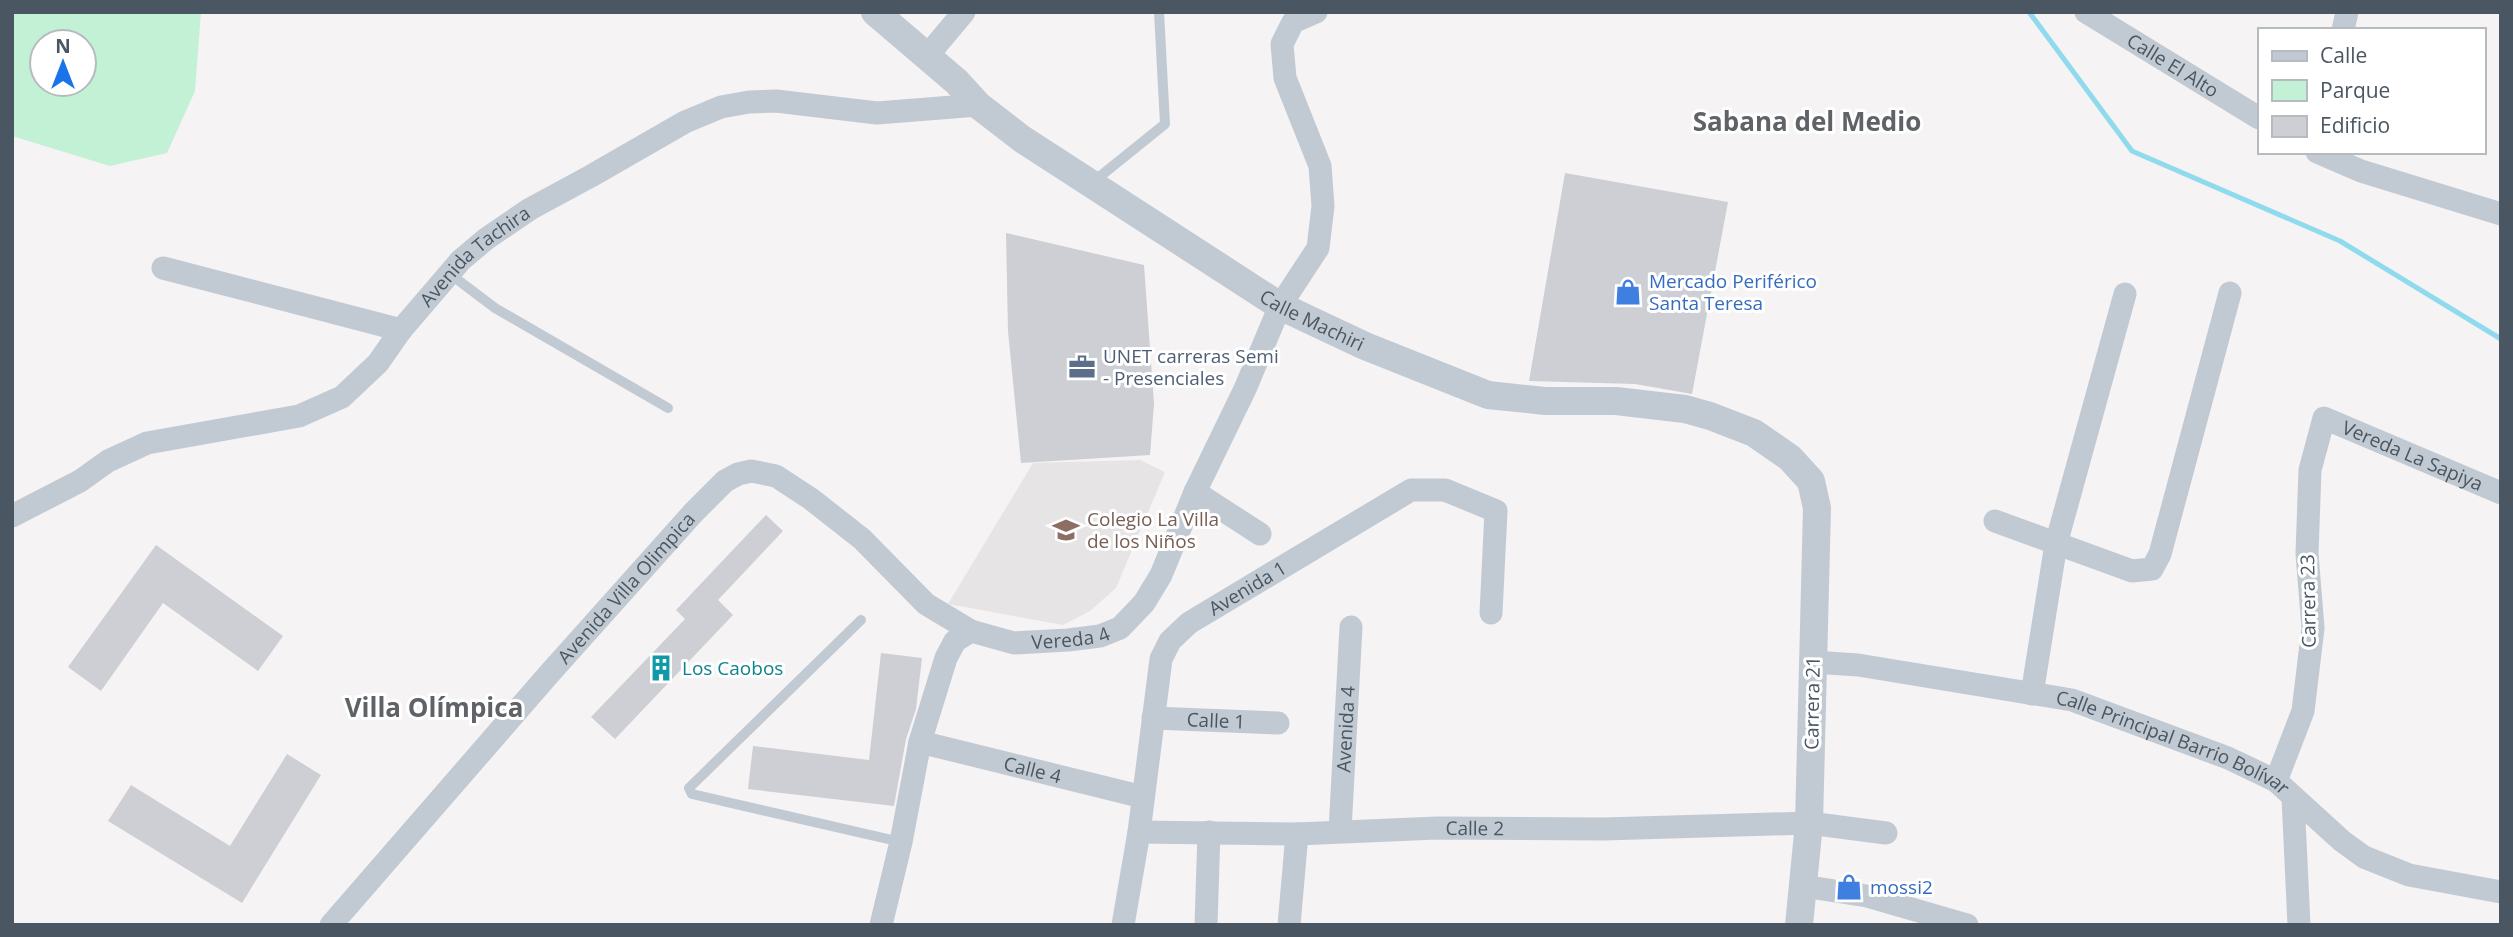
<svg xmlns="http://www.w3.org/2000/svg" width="2513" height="937" viewBox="0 0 2513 937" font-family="'Open Sans',sans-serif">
<rect width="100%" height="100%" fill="#f5f3f3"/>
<path fill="#e6e4e5" d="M 1140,460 L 1165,472 L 1116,588 L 1090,611 L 1063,625 L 948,604 L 1033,463 Z"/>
<path fill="#c3f1d5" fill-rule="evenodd" d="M 12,12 L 201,12 L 195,91 L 167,153 L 110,166 L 12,136 ZM 42,42 L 84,42 L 84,84 L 42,84 Z"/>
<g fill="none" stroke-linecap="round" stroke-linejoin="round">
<path stroke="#90daee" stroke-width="5" d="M 2029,12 L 2132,151 L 2340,241 L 2501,339"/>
</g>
<g fill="#cdcfd5">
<path d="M 1565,173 L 1728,202 L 1692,394 L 1635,384 L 1529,381 Z"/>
<path d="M 1006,233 L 1144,265 L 1154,404 L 1150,455 L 1021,463 L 1008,331 Z"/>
<path d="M 766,515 L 783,531 L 718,600 L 733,615 L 615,739 L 591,717 L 685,619 L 676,610 Z"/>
<path d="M 156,545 L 283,636 L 258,671 L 163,603 L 101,691 L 68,667 Z"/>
<path d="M 881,653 L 922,658 L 916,709 L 906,739 L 894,806 L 748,789 L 753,746 L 869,760 Z"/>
<path d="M 287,754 L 321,775 L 242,903 L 108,821 L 131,785 L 230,846 Z"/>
</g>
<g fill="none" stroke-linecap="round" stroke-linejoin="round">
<g stroke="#c1cad2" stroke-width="10">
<path d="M 1093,182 L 1165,124 L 1159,12"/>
<path d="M 450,274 L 495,308 L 668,408"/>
<path d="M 861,620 L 689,788 L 692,794 L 901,842"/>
</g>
<g stroke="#c1cad2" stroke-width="23">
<path id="s1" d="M 2086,12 L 2259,118"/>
<path d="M 2343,30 L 2347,12"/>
<path d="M 927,56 L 964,12"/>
<path d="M 2317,152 L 2361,171 L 2501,214"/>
<path d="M 163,268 L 401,330"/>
<path d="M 1195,492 L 1260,534"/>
<path id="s2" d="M 12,516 L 80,481 L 108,461 L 147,443 L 299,416 L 342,397 L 378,363 L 401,330 L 461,260 L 486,239 L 530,209 L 591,176 L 685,122 L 721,107 L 749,102 L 776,101 L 877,113 L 978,105"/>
<path d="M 1995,521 L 2132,571 L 2152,569 L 2160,554 L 2230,293"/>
<path id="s3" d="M 1813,662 L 1858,665 L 2072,700 L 2228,758 L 2276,781 L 2342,841 L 2364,857 L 2409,875 L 2501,892"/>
<path d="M 2032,694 L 2056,544 L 2125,294"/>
<path id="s4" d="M 1153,718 L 1278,723"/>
<path id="s5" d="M 920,742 L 1143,797"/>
<path id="s6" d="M 2276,781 L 2303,711 L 2313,628 L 2307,554 L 2310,470 L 2324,418 L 2501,493"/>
<path d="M 2293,798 L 2299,925"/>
<path id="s7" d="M 1340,831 L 1351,627"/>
<path id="s8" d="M 1139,832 L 1297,834 L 1437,828 L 1604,829 L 1809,823 L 1886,833"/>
<path d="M 1803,886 L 1867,896 L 1967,925"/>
<path id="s9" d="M 331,925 L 549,674 L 693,513 L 725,481 L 738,474 L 751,471 L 776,476 L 811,499 L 862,539 L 926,604 L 971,631 L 1014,643 L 1068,640 L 1100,636 L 1120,628 L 1144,603 L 1161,575 L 1195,492 L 1245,389 L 1280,306 L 1318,248 L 1323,206 L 1320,166 L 1285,78 L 1282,44 L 1293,22 L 1316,12"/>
<path d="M 881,925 L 901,842 L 920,742 L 946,658 L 955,641 L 971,631"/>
<path id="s10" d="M 1123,925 L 1139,832 L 1161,659 L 1170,641 L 1189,623 L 1411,490 L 1445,490 L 1496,511 L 1491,613"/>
<path d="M 1206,925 L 1209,832"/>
<path d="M 1289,925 L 1297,834"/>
</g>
<path stroke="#c1cad2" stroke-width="28" id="s11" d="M 875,12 L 957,82 L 978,105 L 1022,139 L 1280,306 L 1365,346 L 1488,395 L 1545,401 L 1616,401 L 1685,409 L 1710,416 L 1754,433 L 1790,458 L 1811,481 L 1817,508 L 1809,823 L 1799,925"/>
</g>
<defs>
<g id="shop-bare" transform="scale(2.1)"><path d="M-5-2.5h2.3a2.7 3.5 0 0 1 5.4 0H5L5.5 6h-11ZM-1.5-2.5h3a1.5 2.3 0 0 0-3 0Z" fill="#3f7fe0" stroke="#fff" stroke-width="2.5" paint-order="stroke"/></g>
<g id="office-bare" transform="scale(2.1)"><path d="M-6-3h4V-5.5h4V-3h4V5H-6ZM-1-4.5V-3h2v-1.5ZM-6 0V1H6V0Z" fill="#5c6f8a" stroke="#fff" stroke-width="2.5" paint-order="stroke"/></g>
<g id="school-bare" transform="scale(2.1)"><path d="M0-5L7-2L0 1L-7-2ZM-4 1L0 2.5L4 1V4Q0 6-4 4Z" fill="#8d6e63" stroke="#fff" stroke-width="2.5" paint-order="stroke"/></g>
<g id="building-bare" transform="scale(2.1)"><path d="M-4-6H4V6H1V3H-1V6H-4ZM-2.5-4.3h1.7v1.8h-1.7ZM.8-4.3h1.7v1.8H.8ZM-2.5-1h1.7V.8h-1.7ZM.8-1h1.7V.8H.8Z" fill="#0f9aa8" stroke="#fff" stroke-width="2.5" paint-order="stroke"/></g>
</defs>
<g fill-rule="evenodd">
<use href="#shop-bare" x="1628" y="292"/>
<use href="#office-bare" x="1082" y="367"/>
<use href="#school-bare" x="1066" y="530"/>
<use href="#building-bare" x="661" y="668"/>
<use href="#shop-bare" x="1849" y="887"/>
</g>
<g text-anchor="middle" stroke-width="6" stroke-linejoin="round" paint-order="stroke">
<g font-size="19" fill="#4a5661" stroke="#fff">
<text dy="7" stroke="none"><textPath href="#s1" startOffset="102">Calle El Alto</textPath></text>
<text dy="7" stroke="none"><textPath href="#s2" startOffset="550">Avenida Tachira</textPath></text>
<text dy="7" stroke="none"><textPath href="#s11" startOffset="537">Calle Machiri</textPath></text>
<text dy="7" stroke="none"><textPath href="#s6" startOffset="467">Vereda La Sapiya</textPath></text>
<text dy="7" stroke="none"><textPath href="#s9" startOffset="448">Avenida Villa Olimpica</textPath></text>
<text dy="7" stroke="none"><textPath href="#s10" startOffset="383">Avenida 1</textPath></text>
<text transform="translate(2308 601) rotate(-91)" y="7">Carrera 23</text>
<text dy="7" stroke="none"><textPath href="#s9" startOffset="999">Vereda 4</textPath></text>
<text transform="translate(1812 703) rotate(-89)" y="7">Carrera 21</text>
<text dy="7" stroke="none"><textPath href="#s4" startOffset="63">Calle 1</textPath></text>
<text dy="7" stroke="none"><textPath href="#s7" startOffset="102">Avenida 4</textPath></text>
<text dy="7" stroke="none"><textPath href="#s3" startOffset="371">Calle Principal Barrio Bolívar</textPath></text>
<text dy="7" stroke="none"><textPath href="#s5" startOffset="116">Calle 4</textPath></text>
<text dy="7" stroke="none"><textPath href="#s8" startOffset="336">Calle 2</textPath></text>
</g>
<g font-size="19" fill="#366cbe" stroke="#fff" text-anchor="start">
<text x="1649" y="288">Mercado Periférico<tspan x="1649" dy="22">Santa Teresa</tspan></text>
<text x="1870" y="894">mossi2</text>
</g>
<g font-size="19" fill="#4e5e75" stroke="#fff" text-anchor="start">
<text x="1103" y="363">UNET carreras Semi<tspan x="1103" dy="22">- Presenciales</tspan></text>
</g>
<g font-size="19" fill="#785e54" stroke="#fff" text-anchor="start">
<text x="1087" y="526">Colegio La Villa<tspan x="1087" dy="22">de los Niños</tspan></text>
</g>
<g font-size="19" fill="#0d838f" stroke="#fff" text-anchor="start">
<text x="682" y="675">Los Caobos</text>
</g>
<g font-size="26" font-weight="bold" fill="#5f6368" stroke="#fff">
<text x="1807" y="131">Sabana del Medio</text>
<text x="434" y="717">Villa Olímpica</text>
</g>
</g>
<rect width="2513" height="937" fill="none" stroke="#4a5661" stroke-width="28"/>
<rect x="2258" y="28" width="228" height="126" fill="#ffffff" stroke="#b7bbc0" stroke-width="2"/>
<rect x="2272" y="51" width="35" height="10" fill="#c1cad2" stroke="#b7bbc0" stroke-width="2"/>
<text x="2320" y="63" font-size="21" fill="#4a5661">Calle</text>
<rect x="2272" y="80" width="35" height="21" fill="#c3f1d5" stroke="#b7bbc0" stroke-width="2"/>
<text x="2320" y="98" font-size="21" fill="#4a5661">Parque</text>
<rect x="2272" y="116" width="35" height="21" fill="#cdcfd5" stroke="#b7bbc0" stroke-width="2"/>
<text x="2320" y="133" font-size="21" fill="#4a5661">Edificio</text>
<g transform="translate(63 63)"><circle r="33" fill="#ffffff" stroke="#b7bbc0" stroke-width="2"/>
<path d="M0-5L12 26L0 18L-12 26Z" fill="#1a73e8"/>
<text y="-10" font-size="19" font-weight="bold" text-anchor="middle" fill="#4a5661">N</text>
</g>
</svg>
